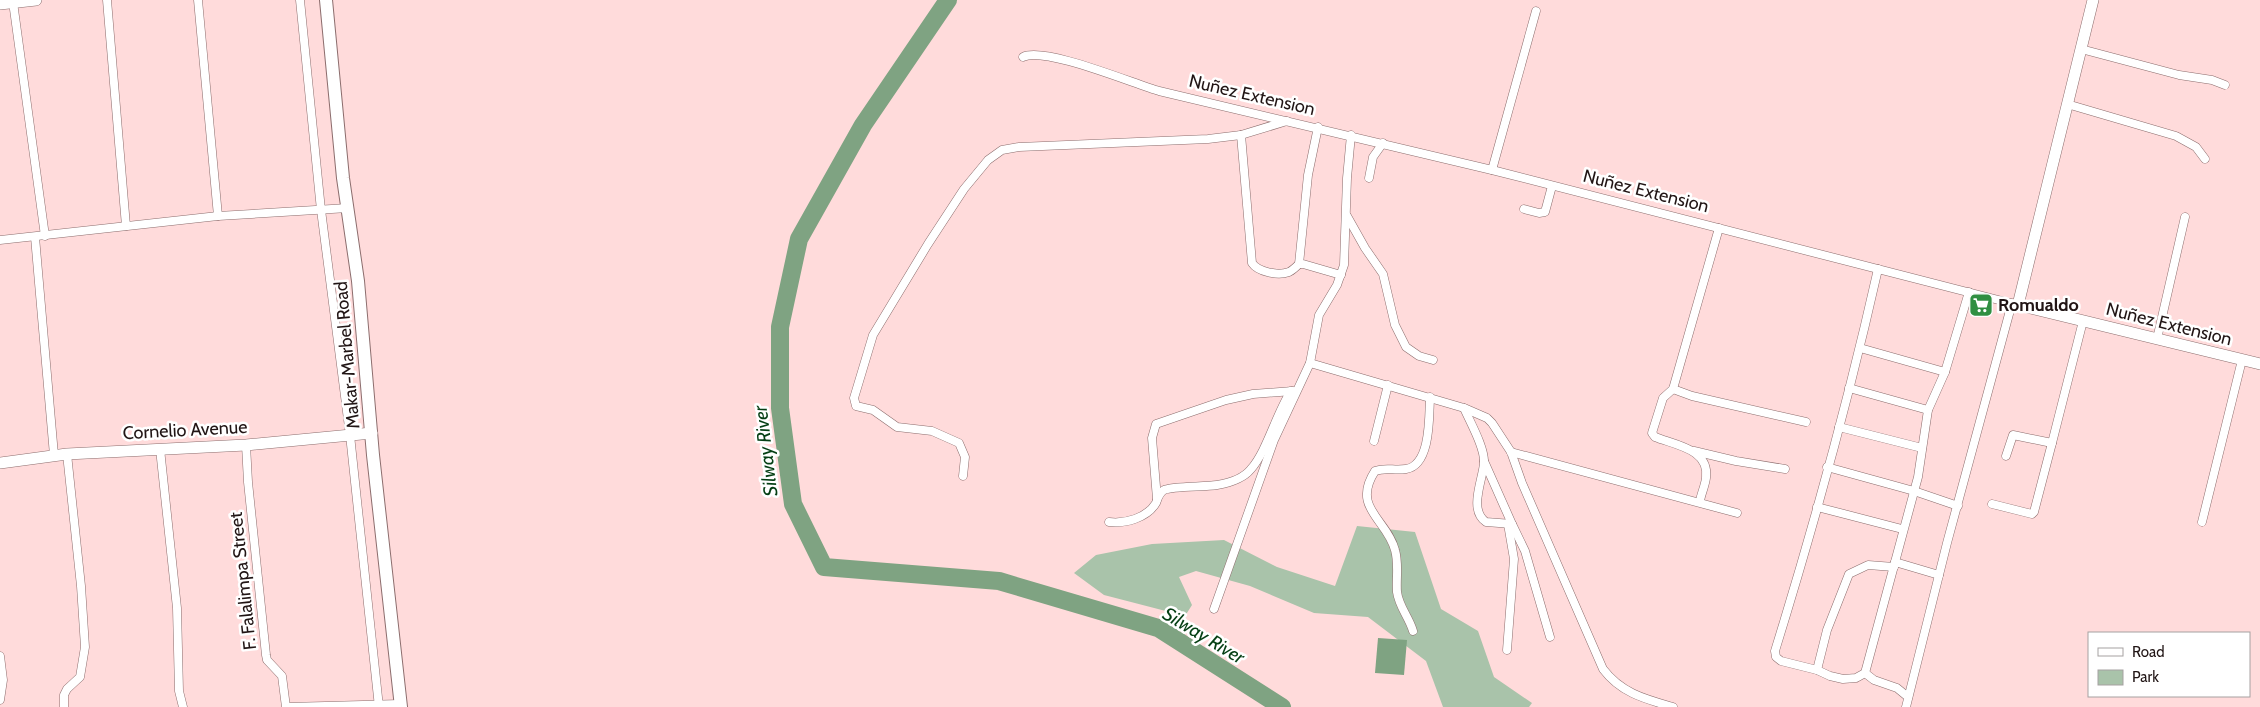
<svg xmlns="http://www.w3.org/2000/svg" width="2260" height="707" viewBox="0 0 2260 707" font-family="Cabin,sans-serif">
<rect width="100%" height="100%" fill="#ffdbdb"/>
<path fill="#a9c3aa" d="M 1357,526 L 1415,532 L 1441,609 L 1478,631 L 1494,677 L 1532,703 L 1529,707 L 1443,707 L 1426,661 L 1368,617 L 1314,613 L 1250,586 L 1196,571 L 1179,577 L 1192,605 L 1185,616 L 1104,595 L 1074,573 L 1096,555 L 1152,544 L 1224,540 L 1277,567 L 1335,586 Z"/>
<path fill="#7fa382" d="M 1378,638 L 1407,640 L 1404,675 L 1375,673 Z"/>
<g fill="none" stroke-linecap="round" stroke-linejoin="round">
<path stroke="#7fa382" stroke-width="18" d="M 948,0 L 863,125 L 799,239 L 780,327 L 780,408 L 793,504 L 824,567 L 999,581 L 1158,628 L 1282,707"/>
<g stroke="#8c6d6d" stroke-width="9">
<g id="street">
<path d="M 107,0 L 126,226"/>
<path d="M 198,0 L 218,216"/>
<path d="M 300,0 L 321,210 L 350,435 L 379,707"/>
<path d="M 13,2 L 45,236"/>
<path d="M 2081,49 L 2179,75 L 2212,80 L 2225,85"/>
<path d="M 1023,57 C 1044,46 1134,84 1159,91 L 1492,170 L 2018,305"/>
<path d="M 2067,104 L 2176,136 L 2196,147 L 2205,159"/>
<path d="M 1318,127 L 1308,175 L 1299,264 L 1303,264 L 1341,275"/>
<path d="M 1241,135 L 1252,263 C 1258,272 1278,276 1289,272 C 1293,270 1296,267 1299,264"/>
<path d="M 1492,170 L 1536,11"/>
<path d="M 1369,178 L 1373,157 L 1383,143"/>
<path d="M 1524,209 L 1539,213 L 1545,212 L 1552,186"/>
<path d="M 1347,216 L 1365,248 L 1383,274 L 1395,325 L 1406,347 L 1419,356 L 1433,360"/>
<path d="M 1719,228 L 1673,389 L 1692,396 L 1806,422"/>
<path d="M 35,237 L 54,455"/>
<path d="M 0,240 L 218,216 L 348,208"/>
<path d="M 1878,269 C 1849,398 1814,525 1775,651 L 1776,657 L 1781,661 L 1817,670 L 1830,676 L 1843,679 L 1856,678 L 1865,673 L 1918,477 L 1928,410 L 1945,372 L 1969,292"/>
<path d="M 2157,339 L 2185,217"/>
<path d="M 1860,348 L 1945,372"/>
<path d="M 1310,363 L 1464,408 C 1470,422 1485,448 1484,463 C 1483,479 1468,510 1486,522 L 1512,524 L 1525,551 L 1550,637"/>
<path d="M 1849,388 L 1928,410"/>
<path d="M 1673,389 L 1663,398 L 1652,433 L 1655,437 C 1675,445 1710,449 1706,478 C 1705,486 1701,494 1700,501"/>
<path d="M 1464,408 L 1487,418 L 1492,423 L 1511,452 L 1522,483 L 1603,669 C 1621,693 1645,699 1673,707"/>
<path d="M 1839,427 L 1922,448"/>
<path d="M 1374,441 L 1388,385"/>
<path d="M 246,445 L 248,482 L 266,655 L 267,660 L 282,676 L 286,707"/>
<path d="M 160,449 L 177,608 L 179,691 L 183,707"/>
<path d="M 1694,451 L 1736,461 L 1785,469"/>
<path d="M 1511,452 L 1737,513"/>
<path d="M 2006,456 L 2013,435 L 2052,443 L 2083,321"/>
<path d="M 1484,461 L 1512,524"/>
<path d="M 1827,467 L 1914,491 L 1958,506"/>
<path d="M 963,476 L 965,457 L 959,443 L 932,431 L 897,427 L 873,410 L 856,406 L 854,398 L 873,335 L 928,244 L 964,189 L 988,160 L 1002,150 L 1019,147 L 1208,139 L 1241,135 L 1287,121"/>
<path d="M 1157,499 L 1152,438 L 1156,424 L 1226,400 L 1253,394 L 1293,391"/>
<path d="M 1992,504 L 2032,514 L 2034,512 L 2052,443"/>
<path d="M 1817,507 L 1902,529"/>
<path d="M 1109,522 C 1125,524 1147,518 1156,503 C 1158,498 1159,493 1164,490 C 1172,486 1205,487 1217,485 C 1229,483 1243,479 1251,469 C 1267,451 1276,414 1291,391"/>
<path d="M 2202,522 L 2242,360"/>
<path d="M 1895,562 L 1939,575"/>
<path d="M 1214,609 L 1274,440 L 1310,363 L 1319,315 L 1337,285 L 1344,265 L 1347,178 L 1351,135"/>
<path d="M 1413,631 C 1409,617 1399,607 1397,592 C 1396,578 1399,564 1395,550 C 1387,519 1351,508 1375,471 C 1386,467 1394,471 1406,469 C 1431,465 1429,417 1430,397"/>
<path d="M 1507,650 L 1514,559 L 1508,524"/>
<path d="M 0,656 L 3,680 L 0,700"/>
<path d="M 1817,670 L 1827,630 L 1849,574 L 1868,565 L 1894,567"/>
<path d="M 1865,673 L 1874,680 L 1897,688 L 1908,697"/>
<path d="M 64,707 L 64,695 L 67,689 L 80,677 L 85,647 L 81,586 L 67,454"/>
<path d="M 288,707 L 400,704"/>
<path d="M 1906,707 L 1947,543 L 2012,303"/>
</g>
</g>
<g stroke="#8c6d6d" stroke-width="12">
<g id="secondary">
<path d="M 2093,0 L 2018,305 L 2260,364"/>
<path d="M 0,4 L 36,0"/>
<path d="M 0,463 L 67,454 L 246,445 L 372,433"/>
</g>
</g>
<g stroke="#8c6d6d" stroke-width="14">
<path id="primary" d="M 326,0 L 343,178 L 358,281 L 373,455 L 401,707"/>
</g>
<use href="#street" stroke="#fff" stroke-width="8"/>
<use href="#secondary" stroke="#fff" stroke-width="11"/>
<use href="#primary" stroke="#fff" stroke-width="12"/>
</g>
<defs>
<g id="supermarket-square" transform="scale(1.25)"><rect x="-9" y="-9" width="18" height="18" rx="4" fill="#308f42" stroke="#fff"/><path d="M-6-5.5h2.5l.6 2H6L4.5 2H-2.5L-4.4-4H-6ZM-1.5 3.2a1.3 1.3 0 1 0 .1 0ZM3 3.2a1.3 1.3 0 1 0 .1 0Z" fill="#fff"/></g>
</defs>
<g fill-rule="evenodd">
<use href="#supermarket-square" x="1981" y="305"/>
</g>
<g text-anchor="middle" stroke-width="5" stroke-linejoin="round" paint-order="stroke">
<g font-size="18" fill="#211515" stroke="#fff">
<text transform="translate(1252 95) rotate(13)" y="6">Nuñez Extension</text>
<text transform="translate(1646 191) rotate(14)" y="6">Nuñez Extension</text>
<text transform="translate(2169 324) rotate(14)" y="6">Nuñez Extension</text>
<text transform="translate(347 355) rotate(-95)" y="6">Makar-Marbel Road</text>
<text transform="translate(185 430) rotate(-3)" y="6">Cornelio Avenue</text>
<text transform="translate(243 581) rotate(-96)" y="6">F. Falalimpa Street</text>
</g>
<g font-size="18" font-weight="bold" fill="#211515" stroke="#fff" text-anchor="start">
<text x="1998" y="311">Romualdo</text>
</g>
<g font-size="19" font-style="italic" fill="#053f14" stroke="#fff">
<text transform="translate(765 451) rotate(-97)" y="7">Silway River</text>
<text transform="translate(1204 635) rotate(31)" y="7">Silway River</text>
</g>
</g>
<rect x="2088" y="632" width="162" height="65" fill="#ffffff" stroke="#a6a1a1"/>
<rect x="2098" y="648" width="25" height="8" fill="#ffffff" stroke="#a6a1a1"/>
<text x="2132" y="657" font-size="15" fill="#211515">Road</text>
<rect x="2098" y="670" width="25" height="15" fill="#a9c3aa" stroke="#a6a1a1"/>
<text x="2132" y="682" font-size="15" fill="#211515">Park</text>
</svg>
